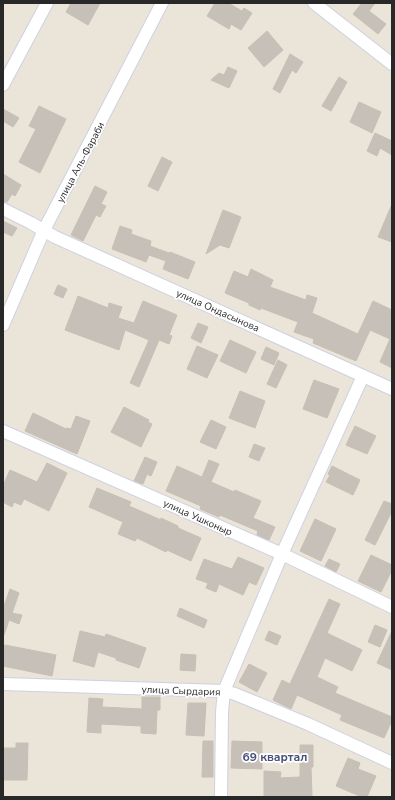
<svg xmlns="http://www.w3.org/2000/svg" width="395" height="800" viewBox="0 0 395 800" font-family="'Nunito Sans',sans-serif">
<rect width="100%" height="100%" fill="#ebe4d9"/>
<g fill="#c6c0b9" stroke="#c6c0b2">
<path d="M 71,3 L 100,3 L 88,25 L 66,12 Z"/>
<path d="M 215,3 L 228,3 L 242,11 L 244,8 L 252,13 L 241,30 L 231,24 L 229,29 L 207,16 Z"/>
<path d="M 362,3 L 375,3 L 369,11 L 386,24 L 378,34 L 353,14 Z"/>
<path d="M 267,31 L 283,50 L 264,67 L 248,48 Z"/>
<path d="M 290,54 L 303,62 L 296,73 L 292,70 L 280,93 L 273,89 Z"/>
<path d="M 228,67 L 237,71 L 229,88 L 211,80 L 219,73 L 224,75 Z"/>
<path d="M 339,77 L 347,82 L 331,111 L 322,106 Z"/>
<path d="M 359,102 L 381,112 L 372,133 L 350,122 Z"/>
<path d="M 39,106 L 66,119 L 40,173 L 19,162 L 36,129 L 29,126 Z"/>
<path d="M 3,109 L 19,118 L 13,127 L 3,121 Z"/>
<path d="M 375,133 L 392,141 L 392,155 L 380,148 L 377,156 L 367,151 Z"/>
<path d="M 162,157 L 172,162 L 158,191 L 148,186 Z"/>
<path d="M 3,174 L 21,185 L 15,196 L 12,194 L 7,202 L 3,202 Z"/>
<path d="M 95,186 L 107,192 L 101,204 L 106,206 L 100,217 L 96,215 L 83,241 L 71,235 Z"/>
<path d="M 392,204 L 392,242 L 378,237 Z"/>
<path d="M 223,210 L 241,217 L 229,248 L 220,245 L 206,254 Z"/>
<path d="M 3,221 L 17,228 L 12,236 L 3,232 Z"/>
<path d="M 120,226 L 132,230 L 131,234 L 151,241 L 150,246 L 169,253 L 170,252 L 195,262 L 188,279 L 163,269 L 166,261 L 149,255 L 146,262 L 112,249 Z"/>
<path d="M 251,269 L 273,280 L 270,287 L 306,300 L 307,295 L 317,298 L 312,313 L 358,334 L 373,301 L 392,310 L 392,368 L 380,362 L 390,339 L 370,330 L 356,361 L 313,343 L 314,339 L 294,332 L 298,322 L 261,308 L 260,310 L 249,305 L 249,303 L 225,293 L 234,271 L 248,277 Z"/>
<path d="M 58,285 L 67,289 L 63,298 L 54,294 Z"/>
<path d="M 78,296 L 108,308 L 109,303 L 122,307 L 118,318 L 134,323 L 143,301 L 177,315 L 169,335 L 172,336 L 169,344 L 159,340 L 139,387 L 130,383 L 149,340 L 125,330 L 119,350 L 65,330 Z"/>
<path d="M 198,323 L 208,327 L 201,343 L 191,338 Z"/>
<path d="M 230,340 L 256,352 L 246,373 L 220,361 Z"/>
<path d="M 197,346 L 218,355 L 207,378 L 187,369 Z"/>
<path d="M 266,347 L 279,353 L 274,365 L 261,359 Z"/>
<path d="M 278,360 L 287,365 L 276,388 L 267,384 Z"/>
<path d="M 314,380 L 339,389 L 327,418 L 303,409 Z"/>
<path d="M 240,391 L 265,401 L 255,428 L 229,418 Z"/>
<path d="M 124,407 L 149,420 L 148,422 L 152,424 L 141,447 L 111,432 Z"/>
<path d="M 33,413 L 66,429 L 66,428 L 71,429 L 76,416 L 90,421 L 77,454 L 25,431 Z"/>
<path d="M 211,420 L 226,427 L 216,449 L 200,442 Z"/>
<path d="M 355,426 L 376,436 L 367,454 L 346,445 Z"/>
<path d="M 254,444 L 265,448 L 259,461 L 249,457 Z"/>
<path d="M 145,457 L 157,462 L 151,476 L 147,474 L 143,484 L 134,481 Z"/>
<path d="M 209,460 L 219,464 L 211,482 L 234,492 L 235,490 L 261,501 L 253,518 L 275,527 L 269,540 L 257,535 L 258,531 L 220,515 L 219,517 L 200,509 L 201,506 L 166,491 L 177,466 L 202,477 Z"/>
<path d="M 47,463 L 67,473 L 49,511 L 24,499 L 21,505 L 14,502 L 12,507 L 3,502 L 3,486 L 10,470 L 37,482 Z"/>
<path d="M 332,466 L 360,480 L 353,495 L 326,482 L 330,475 L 328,474 Z"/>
<path d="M 97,488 L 131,502 L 129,506 L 161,520 L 161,518 L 178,526 L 178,528 L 201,538 L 191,561 L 167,550 L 166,552 L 137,538 L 135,541 L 118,534 L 123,522 L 89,507 Z"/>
<path d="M 384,501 L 392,504 L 392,511 L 375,545 L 365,540 Z"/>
<path d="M 315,519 L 336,529 L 321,561 L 300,551 Z"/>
<path d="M 371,555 L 392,565 L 392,570 L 381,592 L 358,581 Z"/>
<path d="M 238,557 L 264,568 L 256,585 L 249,582 L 243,595 L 219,584 L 216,592 L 206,588 L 208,583 L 196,579 L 204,559 L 232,569 Z"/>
<path d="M 329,559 L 340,564 L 336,572 L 325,566 Z"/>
<path d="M 10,589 L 19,593 L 12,613 L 22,615 L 19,624 L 9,620 L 4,635 L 3,635 L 3,609 Z"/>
<path d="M 329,599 L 340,604 L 327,633 L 362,650 L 352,671 L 325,658 L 317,677 L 338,687 L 335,693 L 392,717 L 392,720 L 384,738 L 340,720 L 342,715 L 297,695 L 291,709 L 273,700 L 282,680 L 290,684 Z"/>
<path d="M 180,608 L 207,620 L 204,628 L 177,616 Z"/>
<path d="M 375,625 L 387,630 L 380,647 L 368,642 Z"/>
<path d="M 80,631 L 105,637 L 106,634 L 146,648 L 139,668 L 116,660 L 116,658 L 98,652 L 94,667 L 73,661 Z"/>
<path d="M 269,631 L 281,636 L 277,645 L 265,640 Z"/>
<path d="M 392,631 L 392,670 L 377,663 Z"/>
<path d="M 5,645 L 56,655 L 52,676 L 3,666 L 3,653 Z"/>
<path d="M 181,654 L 196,655 L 195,671 L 180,670 Z"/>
<path d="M 249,664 L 267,673 L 257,692 L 239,682 Z"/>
<path d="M 142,697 L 160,697 L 160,710 L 157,710 L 156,734 L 141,733 L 141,726 L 101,724 L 101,733 L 87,732 L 89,698 L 103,699 L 102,707 L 142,709 Z"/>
<path d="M 188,703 L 206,703 L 204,736 L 186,735 Z"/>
<path d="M 203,741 L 213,741 L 213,777 L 202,777 Z"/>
<path d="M 232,741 L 262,742 L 262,769 L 231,768 Z"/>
<path d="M 16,743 L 28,743 L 27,780 L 3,780 L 3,748 L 16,748 Z"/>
<path d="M 300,745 L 313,745 L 313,767 L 311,767 L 312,797 L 264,797 L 264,771 L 281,772 L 280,778 L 300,777 Z"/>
<path d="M 348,758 L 360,763 L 358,769 L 376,776 L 367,797 L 362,797 L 336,786 Z"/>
</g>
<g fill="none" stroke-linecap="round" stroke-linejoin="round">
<g stroke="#ced1e2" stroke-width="14">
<g id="street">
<path d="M 314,3 L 392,64"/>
<path d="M 3,85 L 47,3"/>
<path d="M 3,209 L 31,223 L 55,237 L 392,389"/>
<path d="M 3,325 L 44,230 L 162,3"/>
<path d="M 3,431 L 282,554 L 392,607"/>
<path d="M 3,684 L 224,691 L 235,694 L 308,724 L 392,763"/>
<path d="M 221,797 L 222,712 L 224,691 L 282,554 L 363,376"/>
</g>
</g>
<use href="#street" stroke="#fff" stroke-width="12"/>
</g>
<g text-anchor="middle" stroke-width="3.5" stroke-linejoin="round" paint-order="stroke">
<g font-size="10" fill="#282828" stroke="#fff">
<text transform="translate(80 162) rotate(-62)" y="4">улица Аль-Фараби</text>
<text transform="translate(218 310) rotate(24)" y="4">улица Ондасынова</text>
<text transform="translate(198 517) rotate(24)" y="4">улица Ушконыр</text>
<text transform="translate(181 690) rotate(2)" y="4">улица Сырдария</text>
</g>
<g font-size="12" font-weight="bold" fill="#474f7a" stroke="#fff">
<text x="275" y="761">69 квартал</text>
</g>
</g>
<rect width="395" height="800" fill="none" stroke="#282828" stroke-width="8"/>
</svg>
